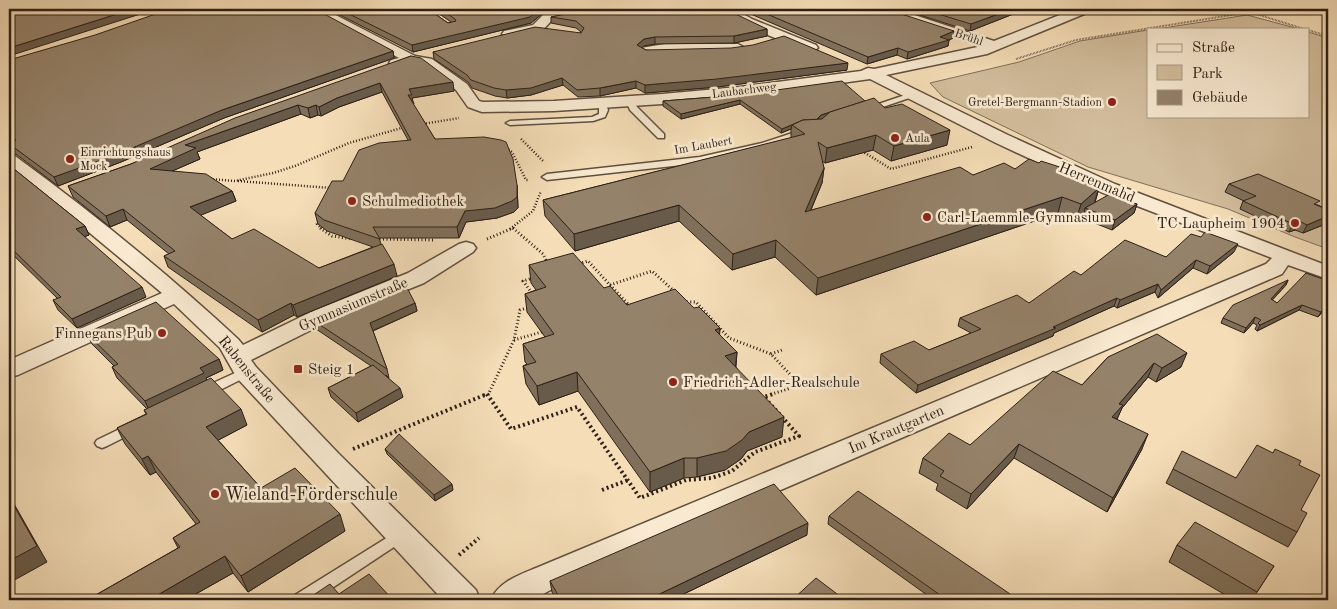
<svg xmlns="http://www.w3.org/2000/svg" width="1337" height="609" viewBox="0 0 1337 609" font-family="'Old Standard TT',serif">
<rect width="100%" height="100%" fill="#f4ddb7"/>
<filter id="stains"><feTurbulence type="fractalNoise" baseFrequency=".004" numOctaves="4"/><feColorMatrix values="0 0 0 0 .2 0 0 0 0 .09 0 0 0 0 .02 0 0 0 .5 -.17"/></filter>
<radialGradient id="worn" r=".72"><stop offset=".6" stop-color="#630" stop-opacity="0"/><stop offset="1" stop-color="#630" stop-opacity=".3"/></radialGradient>
<g fill="#d2bd9c" stroke="#806e5a">
<path d="M 1247,15 L 1299,29 L 1157,29 Z"/>
<path d="M 1148,30 L 1148,116 L 1308,116 L 1308,32 L 1328,38 L 1328,249 L 1295,237 L 1228,209 L 1088,167 L 943,97 L 930,83 L 1019,62 L 1080,41 Z"/>
</g>
<g fill="none" stroke-linecap="round" stroke-linejoin="round">
<g stroke="#604f3f" stroke-width="3">
<g id="lane">
<path d="M 911,93 L 918,95 L 871,111 L 864,109 Z"/>
<path d="M 627,99 L 633,99 L 637,107 L 664,134 L 664,138 L 658,138 L 630,110 L 626,101 Z"/>
<path d="M 599,102 L 605,102 L 608,110 L 605,117 L 593,121 L 510,125 L 506,123 L 510,121 L 592,117 L 599,114 Z"/>
<path d="M 805,129 L 809,131 L 808,133 L 768,147 L 700,163 L 547,180 L 542,177 L 547,174 L 700,157 L 762,143 Z"/>
<path d="M 246,368 L 250,369 L 252,372 L 250,375 L 212,394 L 202,394 L 201,391 L 202,388 Z"/>
<path d="M 134,422 L 139,424 L 141,427 L 139,430 L 107,446 L 102,448 L 97,446 L 95,443 L 97,440 Z"/>
<path d="M 401,529 L 406,531 L 409,535 L 406,539 L 314,600 L 293,600 L 295,595 Z"/>
</g>
</g>
<g stroke="#604f3f" stroke-width="3">
<g id="street">
<path d="M 309,9 L 324,9 L 415,56 L 432,59 L 467,84 L 479,101 L 483,102 L 554,101 L 662,94 L 740,87 L 861,71 L 868,68 L 874,69 L 982,46 L 881,12 L 879,9 L 896,9 L 994,41 L 1075,9 L 1091,9 L 1089,12 L 987,54 L 886,75 L 1008,135 L 1115,184 L 1328,266 L 1328,279 L 1288,265 L 1282,274 L 558,586 L 532,600 L 491,600 C 498,582 519,575 536,568 L 1266,264 L 1272,258 L 1101,192 L 996,143 L 870,79 L 740,97 L 662,104 L 554,111 L 482,112 L 468,107 L 456,90 L 423,65 L 411,63 L 396,67 L 391,66 L 389,63 L 391,60 L 399,58 Z"/>
<path d="M 577,9 L 592,9 L 593,11 L 587,15 L 552,20 L 542,31 L 509,38 L 502,34 L 504,31 L 533,25 L 544,14 Z"/>
<path d="M 720,9 L 734,9 L 752,19 L 816,45 L 818,48 L 811,52 L 806,51 L 744,25 Z"/>
<path d="M 665,44 L 738,44 L 745,48 L 738,52 L 665,52 L 646,55 L 639,51 L 641,48 Z"/>
<path d="M 9,155 L 15,156 C 93,213 168,274 238,339 L 243,345 L 311,312 L 408,273 L 459,244 L 466,242 L 473,244 L 476,248 L 473,252 L 424,283 L 327,322 L 251,360 L 256,367 L 338,453 L 476,590 L 480,600 L 443,600 L 237,378 L 220,348 L 174,304 L 18,375 L 9,377 L 9,360 L 162,293 L 49,199 L 9,168 Z"/>
</g>
</g>
<g stroke="#2e2017" stroke-width="2" stroke-dasharray="0.5 1" stroke-linecap="butt">
<path d="M 1308,30 L 1328,36"/>
<path d="M 1016,59 L 1076,40 L 1250,12 L 1304,29"/>
</g>
<g stroke="#2e2017" stroke-width="2.5" stroke-dasharray="1 2" stroke-linecap="butt">
<path d="M 423,124 L 459,118"/>
<path d="M 521,139 L 543,161"/>
<path d="M 506,148 L 512,152 L 526,180 L 529,180"/>
<path d="M 862,151 L 891,169 L 972,147"/>
<path d="M 210,179 L 235,181 L 273,173 L 295,166 L 349,143 L 405,127"/>
<path d="M 238,181 L 331,188"/>
<path d="M 319,218 L 317,224 L 322,229"/>
<path d="M 513,228 L 514,229"/>
<path d="M 510,229 L 533,211 L 541,191"/>
</g>
<g stroke="#2e2017" stroke-width="3" stroke-dasharray="1 2.5" stroke-linecap="butt">
<path d="M 320,228 L 332,236 L 352,239"/>
<path d="M 513,228 L 543,254 L 547,262"/>
<path d="M 376,239 L 434,240"/>
<path d="M 487,239 L 513,228"/>
<path d="M 610,285 L 629,305 L 626,305"/>
<path d="M 514,340 L 545,331"/>
<path d="M 771,354 L 782,350"/>
<path d="M 800,385 L 813,381"/>
<path d="M 484,395 L 487,394"/>
<path d="M 488,395 L 514,340 L 520,310 L 540,304 L 523,281 L 588,261 L 610,285 L 652,271 L 686,302 L 696,302 L 729,338 L 771,354 L 800,385 L 769,395"/>
</g>
<g stroke="#2e2017" stroke-width="4" stroke-dasharray="2 3" stroke-linecap="butt">
<path d="M 487,394 L 511,429 L 577,407 L 640,498 L 686,480 L 712,478 L 732,471 L 755,452 L 799,436 L 764,397 L 773,394"/>
<path d="M 353,449 L 487,394"/>
<path d="M 602,490 L 628,480"/>
<path d="M 459,555 L 479,538"/>
</g>
<use href="#lane" fill="#f8e9d0" fill-rule="evenodd"/>
<use href="#street" fill="#f8e9d0" fill-rule="evenodd"/>
</g>
<g fill="#80705b" stroke="#2e2017" fill-rule="evenodd">
<path d="M 328,9 L 428,9 L 448,23 L 451,22 L 432,9 L 566,9 L 544,12 L 531,23 L 413,52 Z"/>
<path d="M 591,9 L 767,29 L 767,36 L 734,43 L 655,44 L 644,46 L 642,48 L 646,50 L 847,70 L 717,87 L 645,93 L 636,88 L 600,96 L 578,97 L 563,85 L 531,95 L 507,98 L 495,96 L 472,88 L 468,82 L 434,59 L 433,52 L 581,33 L 581,32 L 576,28 L 551,23 L 551,17 Z"/>
<path d="M 739,9 L 886,9 L 953,38 L 949,40 L 948,46 L 907,59 L 897,55 L 867,64 Z"/>
<path d="M 901,9 L 1026,9 L 970,31 Z"/>
<path d="M 393,51 L 394,58 L 224,118 L 121,162 L 58,186 L 16,154 L 9,154 L 9,142 L 10,141 L 9,140 L 9,60 Z"/>
<path d="M 411,56 L 454,91 L 412,98 L 413,104 L 435,139 L 517,185 L 518,208 L 514,212 L 497,218 L 466,222 L 459,238 L 379,238 L 381,244 L 397,276 L 297,317 L 294,315 L 262,332 L 168,267 L 164,256 L 169,254 L 127,220 L 110,227 L 73,197 L 68,186 L 131,164 ZM 382,92 L 408,140 L 343,181 L 315,213 L 318,224 L 327,231 L 373,247 L 319,268 L 232,239 L 200,215 L 236,201 L 232,191 L 172,171 L 200,159 L 197,152 L 301,114 L 310,118 L 318,115 L 321,116 L 339,107 Z"/>
<path d="M 740,95 L 865,101 L 885,108 L 947,145 L 891,161 L 873,150 L 825,163 L 822,161 L 824,168 L 822,183 L 811,210 L 973,175 L 1015,169 L 1064,174 L 1099,188 L 1095,203 L 1137,204 L 1134,213 L 1112,230 L 1082,218 L 1084,213 L 1076,220 L 1058,213 L 816,295 L 775,257 L 732,270 L 679,221 L 575,251 L 545,216 L 543,200 L 791,138 L 791,129 L 781,133 L 740,104 L 681,119 L 663,106 L 663,101 Z"/>
<path d="M 9,165 L 85,226 L 89,235 L 84,237 L 146,297 L 77,328 L 58,310 L 53,300 L 58,299 L 9,251 Z"/>
<path d="M 1229,184 L 1318,205 L 1328,210 L 1328,223 L 1303,233 L 1295,230 L 1289,232 L 1240,209 L 1243,201 L 1244,201 L 1225,192 Z"/>
<path d="M 1234,252 L 1207,274 L 1193,268 L 1158,298 L 1155,292 L 1117,308 L 1114,306 L 1054,333 L 1053,336 L 916,393 L 880,363 L 881,354 L 929,350 L 971,333 L 958,326 L 960,318 L 1029,303 L 1081,275 L 1166,257 Z"/>
<path d="M 529,265 L 604,288 L 627,305 L 694,308 L 720,328 L 719,335 L 737,352 L 736,367 L 782,437 L 747,451 L 741,459 L 725,470 L 697,477 L 684,478 L 650,492 L 578,391 L 539,405 L 526,384 L 523,366 L 527,364 L 525,362 L 523,344 L 545,337 L 527,312 L 525,294 L 536,290 L 531,283 Z"/>
<path d="M 1288,280 L 1286,285 L 1272,300 L 1277,303 L 1328,281 L 1328,305 L 1318,317 L 1299,310 L 1257,331 L 1255,329 L 1257,325 L 1253,323 L 1244,333 L 1221,323 L 1223,318 Z"/>
<path d="M 415,303 L 417,311 L 373,331 L 387,369 L 389,378 L 386,375 L 403,397 L 358,422 L 331,397 L 328,388 L 371,366 L 316,329 L 314,321 Z"/>
<path d="M 86,333 L 219,359 L 223,370 L 206,378 L 207,380 L 247,425 L 218,440 L 261,488 L 345,531 L 248,592 L 233,573 L 185,600 L 87,600 L 178,548 L 173,538 L 196,524 L 156,472 L 150,475 L 125,444 L 117,428 L 146,414 L 144,410 L 147,409 L 117,378 L 112,367 L 114,366 L 92,344 Z"/>
<path d="M 1108,357 L 1181,367 L 1156,382 L 1148,377 L 1122,408 L 1117,419 L 1142,449 L 1107,512 L 1014,458 L 967,509 L 936,490 L 938,484 L 919,473 L 923,458 L 970,445 L 1082,385 Z"/>
<path d="M 385,449 L 453,490 L 435,501 L 387,454 Z"/>
<path d="M 1299,465 L 1301,510 L 1297,532 L 1288,547 L 1166,483 L 1173,469 L 1236,478 Z"/>
<path d="M 829,516 L 1019,600 L 934,600 L 828,524 Z"/>
<path d="M 807,535 L 671,600 L 556,600 L 552,592 L 550,581 Z"/>
<path d="M 1177,545 L 1274,566 L 1252,600 L 1234,600 L 1169,562 Z"/>
</g>
<g fill="#685b4a" stroke="#2e2017">
<path d="M 133,9 L 156,9 L 9,56 L 9,48 Z"/>
<path d="M 540,9 L 566,9 L 544,12 L 531,23 L 413,52 L 412,45 Z"/>
<path d="M 1012,9 L 1026,9 L 970,31 L 971,24 Z"/>
<path d="M 767,29 L 767,36 L 734,43 L 734,36 Z"/>
<path d="M 954,31 L 953,38 L 949,40 L 948,46 L 907,59 L 908,52 L 940,37 Z"/>
<path d="M 655,37 L 655,44 L 644,46 L 637,52 L 637,45 L 644,39 Z"/>
<path d="M 898,48 L 897,55 L 867,64 L 868,57 Z"/>
<path d="M 393,51 L 394,58 L 224,118 L 121,162 L 58,186 L 54,177 L 222,110 Z"/>
<path d="M 848,63 L 847,70 L 717,87 L 645,93 L 645,85 Z"/>
<path d="M 562,78 L 563,85 L 531,95 L 507,98 L 506,90 Z"/>
<path d="M 636,81 L 636,88 L 600,96 L 600,88 Z"/>
<path d="M 453,82 L 454,91 L 412,98 L 414,104 L 408,95 L 409,89 Z"/>
<path d="M 380,83 L 382,92 L 339,107 L 321,116 L 319,107 L 337,98 Z"/>
<path d="M 740,100 L 740,104 L 681,119 L 681,114 Z"/>
<path d="M 865,101 L 864,106 L 815,122 L 821,115 Z"/>
<path d="M 298,105 L 301,114 L 197,152 L 200,159 L 154,179 L 150,169 L 185,145 Z"/>
<path d="M 316,105 L 318,115 L 310,118 L 308,108 Z"/>
<path d="M 797,123 L 792,125 L 791,129 L 781,133 L 782,129 Z"/>
<path d="M 950,130 L 947,145 L 891,161 L 894,146 Z"/>
<path d="M 876,135 L 873,150 L 825,163 L 827,148 Z"/>
<path d="M 824,168 L 822,183 L 803,228 L 805,212 Z"/>
<path d="M 517,185 L 518,208 L 514,212 L 497,218 L 466,222 L 459,238 L 457,227 L 465,211 Z"/>
<path d="M 1099,188 L 1094,204 L 1085,208 L 1084,213 L 1076,220 L 1081,204 Z"/>
<path d="M 232,191 L 236,201 L 194,218 L 190,207 Z"/>
<path d="M 1062,197 L 1058,213 L 816,295 L 818,278 Z"/>
<path d="M 1137,204 L 1134,213 L 1112,230 L 1115,220 Z"/>
<path d="M 679,205 L 679,221 L 575,251 L 574,234 Z"/>
<path d="M 123,209 L 127,220 L 110,227 L 106,216 Z"/>
<path d="M 1328,216 L 1328,223 L 1303,233 L 1307,225 Z"/>
<path d="M 1299,221 L 1295,230 L 1289,232 L 1293,224 Z"/>
<path d="M 85,226 L 89,235 L 80,238 L 76,229 Z"/>
<path d="M 776,240 L 775,257 L 732,270 L 733,254 Z"/>
<path d="M 1238,244 L 1234,252 L 1207,274 L 1210,266 Z"/>
<path d="M 1196,260 L 1193,268 L 1158,298 L 1161,290 Z"/>
<path d="M 394,264 L 397,276 L 297,317 L 293,305 Z"/>
<path d="M 1288,280 L 1286,285 L 1268,305 L 1271,299 Z"/>
<path d="M 1158,284 L 1155,292 L 1117,308 L 1120,300 Z"/>
<path d="M 142,287 L 146,297 L 77,328 L 72,319 Z"/>
<path d="M 1117,298 L 1114,306 L 1054,333 L 1053,336 L 916,393 L 918,385 Z"/>
<path d="M 291,303 L 294,315 L 262,332 L 258,320 Z"/>
<path d="M 415,303 L 417,311 L 372,331 L 370,323 Z"/>
<path d="M 1328,303 L 1328,305 L 1318,317 L 1321,312 Z"/>
<path d="M 1302,305 L 1299,310 L 1257,331 L 1260,325 Z"/>
<path d="M 1255,317 L 1253,323 L 1244,333 L 1246,328 Z"/>
<path d="M 720,328 L 719,346 L 715,330 Z"/>
<path d="M 737,352 L 735,371 L 725,356 Z"/>
<path d="M 1187,353 L 1181,367 L 1156,382 L 1162,368 Z"/>
<path d="M 219,359 L 223,370 L 206,378 L 209,384 L 150,412 L 145,401 L 200,368 Z"/>
<path d="M 1154,363 L 1148,377 L 1122,408 L 1117,419 L 1112,417 L 1119,404 Z"/>
<path d="M 577,372 L 578,391 L 539,405 L 537,386 Z"/>
<path d="M 400,388 L 403,397 L 358,422 L 356,413 Z"/>
<path d="M 241,409 L 247,425 L 213,443 L 206,427 Z"/>
<path d="M 784,417 L 782,437 L 747,451 L 741,459 L 725,470 L 697,477 L 697,458 L 749,432 Z"/>
<path d="M 1148,434 L 1142,449 L 1107,512 L 1113,498 Z"/>
<path d="M 1019,444 L 1014,458 L 967,509 L 971,494 Z"/>
<path d="M 148,456 L 156,472 L 150,475 L 142,459 Z"/>
<path d="M 684,458 L 684,478 L 650,492 L 650,472 Z"/>
<path d="M 452,484 L 453,490 L 435,501 L 434,495 Z"/>
<path d="M 9,495 L 47,562 L 9,583 Z"/>
<path d="M 340,514 L 345,531 L 248,592 L 241,576 Z"/>
<path d="M 808,523 L 807,535 L 671,600 L 647,600 Z"/>
<path d="M 225,556 L 233,573 L 185,600 L 149,600 Z"/>
</g>
<g fill="#95826a" stroke="#2e2017">
<path d="M 9,9 L 133,9 L 9,48 Z"/>
<path d="M 170,9 L 315,9 L 393,51 L 222,110 L 118,154 L 54,177 L 12,146 L 9,146 L 9,142 L 16,140 L 9,135 L 9,60 L 95,35 Z"/>
<path d="M 339,9 L 428,9 L 448,23 L 456,21 L 455,19 L 440,9 L 540,9 L 530,17 L 412,45 Z"/>
<path d="M 591,9 L 725,9 L 767,29 L 734,36 L 655,37 L 644,39 L 637,45 L 646,50 L 731,48 L 753,45 L 784,36 L 848,63 L 717,79 L 645,85 L 636,81 L 600,88 L 577,90 L 562,78 L 531,88 L 506,90 L 494,88 L 471,80 L 467,75 L 433,52 L 535,27 L 581,33 L 584,28 L 576,21 L 551,17 Z"/>
<path d="M 755,9 L 886,9 L 954,31 L 940,37 L 949,40 L 908,52 L 898,48 L 868,57 Z"/>
<path d="M 922,9 L 1012,9 L 971,24 Z"/>
<path d="M 411,56 L 421,58 L 453,82 L 409,89 L 412,95 L 408,95 L 435,139 L 484,137 L 501,140 L 506,142 L 513,159 L 517,185 L 517,197 L 512,201 L 495,208 L 465,211 L 457,227 L 373,227 L 380,239 L 324,220 L 315,213 L 332,181 L 343,181 L 359,150 L 379,143 L 411,140 L 380,83 L 337,98 L 319,107 L 316,105 L 308,108 L 298,105 L 185,145 L 196,148 L 150,169 L 206,174 L 232,191 L 190,207 L 232,239 L 254,229 L 319,268 L 382,244 L 394,264 L 293,305 L 291,303 L 258,320 L 164,256 L 175,251 L 123,209 L 106,216 L 68,186 L 131,164 L 235,118 Z"/>
<path d="M 842,81 L 865,101 L 821,115 L 816,120 L 803,120 L 782,129 L 740,100 L 681,114 L 663,101 L 740,95 Z"/>
<path d="M 874,98 L 885,108 L 902,104 L 950,130 L 894,146 L 876,135 L 827,148 L 818,142 L 824,168 L 805,212 L 960,167 L 973,175 L 1004,163 L 1015,169 L 1029,159 L 1039,163 L 1041,161 L 1066,169 L 1060,173 L 1099,188 L 1081,204 L 1062,197 L 818,278 L 776,240 L 733,254 L 679,205 L 574,234 L 543,200 L 805,134 L 792,125 L 803,120 L 822,119 L 830,112 Z"/>
<path d="M 9,165 L 85,226 L 76,229 L 142,287 L 72,319 L 53,300 L 61,297 L 9,246 Z"/>
<path d="M 1258,174 L 1320,201 L 1314,204 L 1328,210 L 1328,216 L 1307,225 L 1299,221 L 1293,224 L 1243,201 L 1256,196 L 1229,184 Z"/>
<path d="M 1110,194 L 1137,204 L 1115,220 L 1085,208 Z"/>
<path d="M 1205,232 L 1238,244 L 1210,266 L 1196,260 L 1161,290 L 1158,284 L 1120,300 L 1117,298 L 1053,327 L 1056,328 L 918,385 L 881,354 L 914,341 L 929,350 L 981,329 L 960,318 L 1017,295 L 1029,303 L 1074,271 L 1081,275 L 1125,240 L 1166,257 L 1191,234 L 1201,237 Z"/>
<path d="M 573,253 L 604,288 L 610,286 L 627,305 L 675,289 L 694,308 L 699,307 L 720,328 L 715,330 L 737,352 L 725,356 L 784,417 L 749,432 L 742,440 L 726,451 L 697,458 L 684,458 L 650,472 L 577,372 L 537,386 L 523,366 L 536,362 L 523,344 L 554,334 L 525,294 L 546,287 L 529,265 Z"/>
<path d="M 1306,273 L 1328,281 L 1328,303 L 1321,312 L 1302,305 L 1260,325 L 1258,323 L 1261,320 L 1255,317 L 1246,328 L 1223,318 L 1233,305 L 1288,280 L 1271,299 L 1277,303 Z"/>
<path d="M 405,284 L 415,303 L 370,323 L 387,369 L 314,321 Z"/>
<path d="M 156,302 L 219,359 L 200,368 L 204,373 L 145,401 L 112,367 L 118,364 L 86,333 Z"/>
<path d="M 1157,334 L 1187,353 L 1162,368 L 1154,363 L 1119,404 L 1123,405 L 1112,417 L 1148,434 L 1113,498 L 1019,444 L 971,494 L 940,476 L 944,471 L 923,458 L 949,433 L 970,445 L 1053,371 L 1082,385 L 1108,357 Z"/>
<path d="M 373,365 L 400,388 L 356,413 L 328,388 Z"/>
<path d="M 211,378 L 241,409 L 206,427 L 261,488 L 295,468 L 340,514 L 241,576 L 225,556 L 149,600 L 87,600 L 180,547 L 173,538 L 200,522 L 148,456 L 142,459 L 117,428 L 147,414 L 144,410 Z"/>
<path d="M 399,434 L 452,484 L 434,495 L 385,449 Z"/>
<path d="M 1257,445 L 1273,453 L 1275,449 L 1301,461 L 1299,465 L 1320,475 L 1301,510 L 1307,513 L 1297,532 L 1173,469 L 1182,451 L 1236,478 Z"/>
<path d="M 774,484 L 808,523 L 647,600 L 561,600 L 550,581 Z"/>
<path d="M 858,491 L 1019,600 L 947,600 L 829,516 Z"/>
<path d="M 9,497 L 37,546 L 9,561 Z"/>
<path d="M 1195,522 L 1274,566 L 1257,592 L 1177,545 Z"/>
<path d="M 369,574 L 393,600 L 306,600 L 330,584 L 339,594 Z"/>
<path d="M 816,578 L 845,600 L 792,600 Z"/>
</g>
<g fill="#8f2418" stroke="#f8e9d0" stroke-width="2">
<circle cx="1112" cy="102" r="5"/>
<circle cx="895" cy="138" r="5"/>
<circle cx="70" cy="159" r="5"/>
<circle cx="352" cy="201" r="5"/>
<circle cx="927" cy="217" r="5"/>
<circle cx="1295" cy="223" r="5"/>
<circle cx="162" cy="333" r="5"/>
<rect x="293" y="364" width="10" height="10" rx="2.5"/>
<circle cx="673" cy="382" r="5"/>
<circle cx="215" cy="494" r="5"/>
</g>
<g text-anchor="middle" stroke-width="5" stroke-linejoin="round" paint-order="stroke">
<g font-size="12" fill="#2e2017" stroke="#f8e9d0">
<text transform="translate(969 37) rotate(19)" y="4">Brühl</text>
<text transform="translate(744 90) rotate(-7)" y="4">Laubachweg</text>
<text transform="translate(703 145) rotate(-10)" y="4">Im Laubert</text>
</g>
<g font-size="12" fill="#2e2017" stroke="#f8e9d0" text-anchor="start">
<text x="1102" y="106" text-anchor="end">Gretel-Bergmann-Stadion</text>
<text x="905" y="142">Aula</text>
<text x="80" y="156">Einrichtungshaus<tspan x="80" dy="14">Mock</tspan></text>
</g>
<g font-size="15" fill="#2e2017" stroke="#f8e9d0">
<text transform="translate(1097 182) rotate(23)" y="5">Herrenmahd</text>
<text transform="translate(353 304) rotate(-23)" y="5">Gymnasiumstraße</text>
<text transform="translate(247 369) rotate(51)" y="5">Rabenstraße</text>
<text transform="translate(896 429) rotate(-23)" y="5">Im Krautgarten</text>
</g>
<g font-size="15" fill="#2e2017" stroke="#f8e9d0" text-anchor="start">
<text x="362" y="206">Schulmediothek</text>
<text x="937" y="222">Carl-Laemmle-Gymnasium</text>
<text x="1285" y="228" text-anchor="end">TC Laupheim 1904</text>
<text x="152" y="338" text-anchor="end">Finnegans Pub</text>
<text x="308" y="374">Steig 1</text>
<text x="683" y="387">Friedrich-Adler-Realschule</text>
</g>
<g font-size="18" fill="#2e2017" stroke="#f8e9d0" text-anchor="start">
<text x="225" y="500">Wieland-Förderschule</text>
</g>
</g>
<rect width="1337" height="609" fill="none" stroke="#f4ddb7" stroke-width="30"/>
<rect x="10" y="10" width="1317" height="589" fill="none" stroke="#2e2017" stroke-width="2.5"/>
<rect x="15" y="15" width="1307" height="579" fill="none" stroke="#2e2017"/>
<rect x="1147" y="28" width="162" height="90" fill="#f8e9d0" stroke="#a79986"/>
<rect x="1157" y="44" width="25" height="8" fill="#f8e9d0" stroke="#a79986"/>
<text x="1192" y="52" font-size="15" fill="#2e2017">Straße</text>
<rect x="1157" y="65" width="25" height="15" fill="#d2bd9c" stroke="#a79986"/>
<text x="1192" y="78" font-size="15" fill="#2e2017">Park</text>
<rect x="1157" y="90" width="25" height="15" fill="#95826a" stroke="#a79986"/>
<text x="1192" y="102" font-size="15" fill="#2e2017">Gebäude</text>
<rect width="100%" height="100%" filter="url(#stains)"/>
<rect width="100%" height="100%" fill="url(#worn)"/>
</svg>
